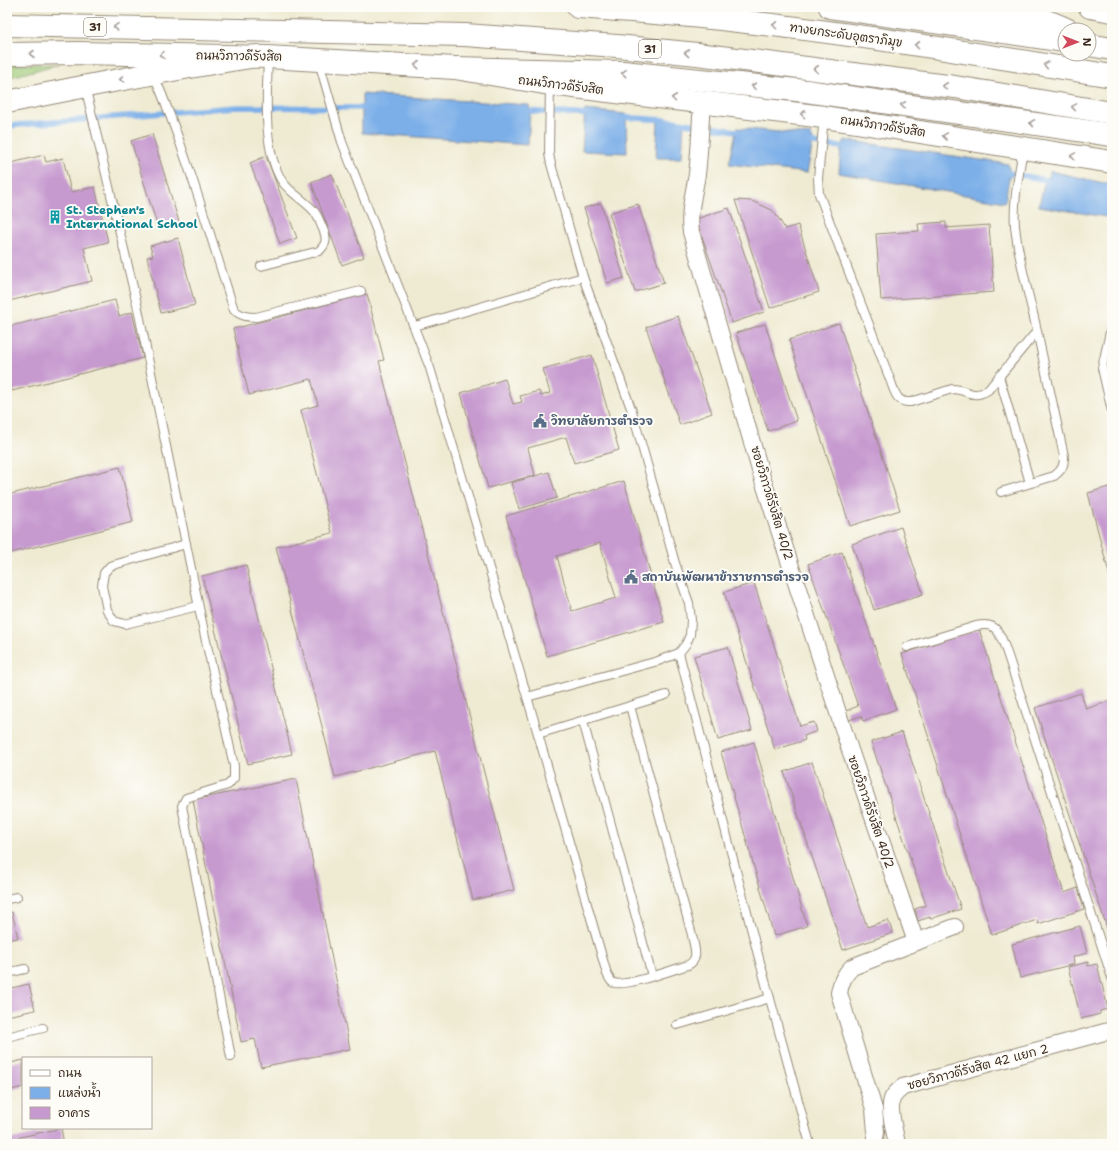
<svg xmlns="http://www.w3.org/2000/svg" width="1119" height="1151" viewBox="0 0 1119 1151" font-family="'Shantell Sans','Playpen Sans Thai',sans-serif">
<rect width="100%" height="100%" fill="#fdfcf7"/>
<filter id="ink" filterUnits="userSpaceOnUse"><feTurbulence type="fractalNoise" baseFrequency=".025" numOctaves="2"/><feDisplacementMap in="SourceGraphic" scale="8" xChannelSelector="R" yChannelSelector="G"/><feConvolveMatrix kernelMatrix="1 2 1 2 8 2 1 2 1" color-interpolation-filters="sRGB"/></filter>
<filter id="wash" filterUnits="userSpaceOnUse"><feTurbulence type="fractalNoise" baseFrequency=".012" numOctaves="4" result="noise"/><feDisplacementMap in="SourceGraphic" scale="16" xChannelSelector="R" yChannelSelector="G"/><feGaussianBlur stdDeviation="0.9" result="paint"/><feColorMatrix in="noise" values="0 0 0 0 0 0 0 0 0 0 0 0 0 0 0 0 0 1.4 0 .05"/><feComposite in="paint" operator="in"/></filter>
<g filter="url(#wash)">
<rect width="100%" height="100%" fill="#efebd3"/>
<path fill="#9dc976" stroke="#6c7a4a" d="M 59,64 L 7,78 L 7,65 Z"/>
<g fill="#7cafe8" stroke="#5c6c83">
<path d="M 362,94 L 529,105 L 530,112 L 528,145 L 362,133 Z"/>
<path d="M 585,110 L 626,114 L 627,153 L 582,151 Z"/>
<path d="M 658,119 L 684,123 L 682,158 L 656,158 Z"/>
<path d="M 737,128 L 811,135 L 813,142 L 807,173 L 729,164 Z"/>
<path d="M 845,140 L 1008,164 L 1010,173 L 1005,202 L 839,173 L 841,147 Z"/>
<path d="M 1051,171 L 1112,185 L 1112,218 L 1039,206 L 1045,180 Z"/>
</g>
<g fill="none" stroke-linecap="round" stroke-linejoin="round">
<g stroke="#7cafe8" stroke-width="5.5">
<path d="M 525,111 L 592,115"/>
<path d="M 619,117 L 666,120 L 743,132"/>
<path d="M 7,126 L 235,107 L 368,108"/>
<path d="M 807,142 L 848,148"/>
<path d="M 1004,172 L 1051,181"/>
</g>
</g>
<g id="blocks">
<g fill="#c699cf" fill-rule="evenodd">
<path d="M 152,134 L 179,222 L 158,228 L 131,141 Z"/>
<path d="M 44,155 L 46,162 L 63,158 L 71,192 L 95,187 L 108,242 L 84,248 L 92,281 L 9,301 L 11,309 L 7,310 L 7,164 Z"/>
<path d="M 266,156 L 297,238 L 280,244 L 250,163 Z"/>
<path d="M 332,174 L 364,257 L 342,265 L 311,182 Z"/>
<path d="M 735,200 L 752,201 L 772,210 L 779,219 L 785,229 L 798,225 L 819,292 L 770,308 Z"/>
<path d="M 601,203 L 624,278 L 607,283 L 584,208 Z"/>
<path d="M 638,204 L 664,283 L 635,292 L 609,213 Z"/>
<path d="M 729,208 L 764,312 L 732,323 L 696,219 Z"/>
<path d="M 946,222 L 946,228 L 989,225 L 994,292 L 881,300 L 876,234 L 919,231 L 918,224 Z"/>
<path d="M 178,238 L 195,305 L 161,313 L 147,257 L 153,256 L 150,246 Z"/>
<path d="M 367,294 L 384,360 L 379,361 L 514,890 L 473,900 L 435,751 L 335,777 L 276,547 L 332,533 L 301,410 L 318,405 L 311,379 L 249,395 L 233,329 Z"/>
<path d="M 115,300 L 119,316 L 132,312 L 143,358 L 12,391 L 7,370 L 7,327 Z"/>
<path d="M 678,316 L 712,413 L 680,425 L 646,327 Z"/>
<path d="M 839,323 L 900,510 L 850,526 L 789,340 Z"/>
<path d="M 765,324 L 797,421 L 768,431 L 736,333 Z"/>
<path d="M 592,355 L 619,450 L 574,463 L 566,437 L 528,448 L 535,475 L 488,488 L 461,393 L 505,379 L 513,404 L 522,402 L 520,396 L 539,391 L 541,396 L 550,393 L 543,369 Z"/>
<path d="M 120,467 L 133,522 L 7,554 L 7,495 Z"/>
<path d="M 549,472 L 557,498 L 519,509 L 511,483 Z"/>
<path d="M 624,481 L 664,622 L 547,656 L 506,516 ZM 600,543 L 616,598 L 572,611 L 557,556 Z"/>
<path d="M 1112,486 L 1112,581 L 1111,581 L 1088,493 Z"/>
<path d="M 901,527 L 923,594 L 874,610 L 852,544 Z"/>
<path d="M 842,552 L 896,709 L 863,721 L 861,716 L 849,720 L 846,711 L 858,706 L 808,564 Z"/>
<path d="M 246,565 L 292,754 L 248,764 L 202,576 Z"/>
<path d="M 754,583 L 800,726 L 814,722 L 817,731 L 804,736 L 805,740 L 775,750 L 724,592 Z"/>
<path d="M 979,629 L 1064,893 L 1078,888 L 1084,909 L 1038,924 L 1037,920 L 992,935 L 902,654 Z"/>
<path d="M 728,647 L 752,730 L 718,740 L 694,656 Z"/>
<path d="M 1081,693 L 1086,709 L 1112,700 L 1112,943 L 1035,708 Z"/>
<path d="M 902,732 L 961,909 L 930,919 L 930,917 L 918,921 L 915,909 L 926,905 L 871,742 Z"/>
<path d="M 754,742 L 807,926 L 774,936 L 721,752 Z"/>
<path d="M 812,762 L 867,927 L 888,920 L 893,933 L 843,950 L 784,772 Z"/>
<path d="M 296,779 L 350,1049 L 261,1067 L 255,1039 L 241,1042 L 193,800 Z"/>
<path d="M 12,912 L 18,938 L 7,940 L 7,913 Z"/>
<path d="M 1080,926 L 1087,953 L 1073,957 L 1074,964 L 1020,978 L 1012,944 Z"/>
<path d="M 1088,962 L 1088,966 L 1097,964 L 1108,1009 L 1100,1011 L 1100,1014 L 1081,1019 L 1068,967 Z"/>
<path d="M 29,984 L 35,1010 L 7,1016 L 7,989 Z"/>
<path d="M 23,1060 L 23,1087 L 7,1091 L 7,1064 Z"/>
<path d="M 61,1128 L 64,1144 L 7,1144 L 7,1140 Z"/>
</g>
</g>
</g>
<g filter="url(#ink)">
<use href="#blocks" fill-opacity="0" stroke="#958a78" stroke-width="1"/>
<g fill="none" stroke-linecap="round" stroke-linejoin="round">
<g stroke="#958a78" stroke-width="10">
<g id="service">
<path d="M 319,62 L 342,142 L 430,368 L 538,734 L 607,974 C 608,976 610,980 612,982 C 622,989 675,969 688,965 C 700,959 694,947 692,935 L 630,706"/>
<path d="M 154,75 C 186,151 209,232 234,310 C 241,316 247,317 256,317 L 361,291"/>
<path d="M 85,86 L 137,304 L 204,632 L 234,766 L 234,778 L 228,785 L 186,798 L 182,806 L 231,1057"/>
<path d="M 824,117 L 818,178 L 819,194 L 891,382 C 895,393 897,403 911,402 L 952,389 C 968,389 972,400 988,390 L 1037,331 C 1030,298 1018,259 1015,226 C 1013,201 1019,174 1023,149"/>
<path d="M 261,266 L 319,251 C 327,244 327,238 323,229 C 320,223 318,215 313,210 C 305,201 288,191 282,181 C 262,148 267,95 268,57"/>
<path d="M 1112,323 L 1102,368 L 1112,411"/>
<path d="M 415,326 L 583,277"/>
<path d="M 999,376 L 1030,483"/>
<path d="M 1001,492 L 1054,476 C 1062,470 1064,466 1064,456 L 1037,331"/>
<path d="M 186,544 L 110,566 L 104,573 L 102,586 L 107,610 L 114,621 L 125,624 L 198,606"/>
<path d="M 907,647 L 976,626 C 981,625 988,624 993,627 C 1001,631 1006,651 1009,659 L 1112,978"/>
<path d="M 679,653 L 761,966 L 810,1144"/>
<path d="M 527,697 L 658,661 L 679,653 L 686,644 L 690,635 L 691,620 L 689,603 L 675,563 L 632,411 L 583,277 L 551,164 L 549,154 L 550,85"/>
<path d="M 583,721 L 652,976"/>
<path d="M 538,734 L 666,695"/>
<path d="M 7,899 L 17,897"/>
<path d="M 7,973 L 25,969"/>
<path d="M 677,1025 L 770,998"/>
<path d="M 7,1037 L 43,1028"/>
</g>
</g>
<g stroke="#958a78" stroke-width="18">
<g id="minor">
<path d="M 702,102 C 700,126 700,150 697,174 C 694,194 688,212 691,232 L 762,477 L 850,750 L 916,942"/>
<path d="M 874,1144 L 876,1132 L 874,1109 L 839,993 C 841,982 844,975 852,967 L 955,927"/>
<path d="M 897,1144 C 895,1132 888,1110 892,1099 C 894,1094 899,1090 903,1087 L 1112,1030"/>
</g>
</g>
<g stroke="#958a78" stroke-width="24">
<g id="secondary">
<path d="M 1090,7 L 1112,11"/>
<path d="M 7,54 L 79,53 L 268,57 L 455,68 L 550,84 L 824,117 L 1112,162"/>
</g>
</g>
<g stroke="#958a78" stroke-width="24">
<path id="primary" d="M 7,102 C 90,85 173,69 257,56"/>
</g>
<g stroke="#958a78" stroke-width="24">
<g id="trunk">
<path d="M 929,11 L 992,18 L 1016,23"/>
<path d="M 7,25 L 465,35 L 617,46 L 697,54 L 955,87 L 1112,113"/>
</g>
</g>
<g stroke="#958a78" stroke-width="24">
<g id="motorway">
<path d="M 578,7 C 628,11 679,14 729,20 C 857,34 985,55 1112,76"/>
<path d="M 830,7 L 1065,41"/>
<path d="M 989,7 C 1016,13 1043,17 1068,30"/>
<path d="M 1089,45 L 1112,49"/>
<path d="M 455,68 L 623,72 L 806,91 L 1112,135"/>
</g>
</g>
<use href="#service" stroke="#fff" stroke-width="8"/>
<use href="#minor" stroke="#fff" stroke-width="16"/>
<use href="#secondary" stroke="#fff" stroke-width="22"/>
<use href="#primary" stroke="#fff" stroke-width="22"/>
<use href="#trunk" stroke="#fff" stroke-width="22"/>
<use href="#motorway" stroke="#fff" stroke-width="22"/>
</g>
<defs><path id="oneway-chevron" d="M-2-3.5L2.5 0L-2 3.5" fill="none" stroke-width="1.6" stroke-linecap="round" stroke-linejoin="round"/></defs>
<g stroke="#a79f9a">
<use href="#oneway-chevron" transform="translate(775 25) rotate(-173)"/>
<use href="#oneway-chevron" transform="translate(116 27) rotate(-179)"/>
<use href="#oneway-chevron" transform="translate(917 45) rotate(-172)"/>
<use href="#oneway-chevron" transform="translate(687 53) rotate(-174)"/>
<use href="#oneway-chevron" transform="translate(32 54) rotate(180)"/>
<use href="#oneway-chevron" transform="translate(162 55) rotate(-179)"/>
<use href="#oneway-chevron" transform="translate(417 65) rotate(-176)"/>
<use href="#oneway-chevron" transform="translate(1046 65) rotate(-171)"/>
<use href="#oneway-chevron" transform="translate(816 69) rotate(-173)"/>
<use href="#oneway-chevron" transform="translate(624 73) rotate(-176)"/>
<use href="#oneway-chevron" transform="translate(122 79) rotate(170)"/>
<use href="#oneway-chevron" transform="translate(754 86) rotate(-174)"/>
<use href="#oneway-chevron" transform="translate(945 86) rotate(-173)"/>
<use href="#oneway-chevron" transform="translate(674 98) rotate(-173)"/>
<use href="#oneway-chevron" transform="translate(903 105) rotate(-172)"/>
<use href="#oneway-chevron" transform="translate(1074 107) rotate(-171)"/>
<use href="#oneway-chevron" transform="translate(803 114) rotate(-173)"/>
<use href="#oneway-chevron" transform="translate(1032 123) rotate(-172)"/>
<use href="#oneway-chevron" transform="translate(945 136) rotate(-171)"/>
<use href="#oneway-chevron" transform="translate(1073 156) rotate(-171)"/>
</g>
</g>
<defs>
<g id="building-bare" transform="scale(1.08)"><path d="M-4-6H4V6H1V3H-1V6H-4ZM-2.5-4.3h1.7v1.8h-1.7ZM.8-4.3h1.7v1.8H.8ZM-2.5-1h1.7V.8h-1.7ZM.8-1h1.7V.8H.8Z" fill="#0f9aa8" stroke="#fdfcf7" stroke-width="2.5" paint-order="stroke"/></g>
<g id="civic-bare" transform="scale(1.08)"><path d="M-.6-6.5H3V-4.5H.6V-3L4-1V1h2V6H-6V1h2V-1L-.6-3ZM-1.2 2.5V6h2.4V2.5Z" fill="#5c6f8a" stroke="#fdfcf7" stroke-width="2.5" paint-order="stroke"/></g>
</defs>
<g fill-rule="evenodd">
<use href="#building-bare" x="55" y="217"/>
<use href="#civic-bare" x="540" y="421"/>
<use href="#civic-bare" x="631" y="577"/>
</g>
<g text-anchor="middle" stroke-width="4" stroke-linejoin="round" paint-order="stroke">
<g fill="#fdfcf7" stroke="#75695f" stroke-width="1">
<rect x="84" y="18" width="22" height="18" rx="3"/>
<rect x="639" y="40" width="22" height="18" rx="3"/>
</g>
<g font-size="11" font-weight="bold" fill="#3b2a1e">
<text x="95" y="31">31</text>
<text x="650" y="53">31</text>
</g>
<g font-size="12" fill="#3b2a1e" stroke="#fdfcf7">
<text transform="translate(846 35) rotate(8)" y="4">ทางยกระดับอุตราภิมุข</text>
<text transform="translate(239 56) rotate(1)" y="4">ถนนวิภาวดีรังสิต</text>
<text transform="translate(561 85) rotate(7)" y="4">ถนนวิภาวดีรังสิต</text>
<text transform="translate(883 126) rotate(9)" y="4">ถนนวิภาวดีรังสิต</text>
<text transform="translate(772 503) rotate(73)" y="4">ซอยวิภาวดีรังสิต 40/2</text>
<text transform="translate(871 812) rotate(71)" y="4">ซอยวิภาวดีรังสิต 40/2</text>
<text transform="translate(978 1067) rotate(-15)" y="4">ซอยวิภาวดีรังสิต 42 แยก 2</text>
</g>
<g font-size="12" font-weight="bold" fill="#0d838f" stroke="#fdfcf7" text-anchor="start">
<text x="66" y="214">St. Stephen's<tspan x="66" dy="14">International School</tspan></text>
</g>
<g font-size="12" font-weight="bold" fill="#4e5e75" stroke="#fdfcf7" text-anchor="start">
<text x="551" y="425">วิทยาลัยการตำรวจ</text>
<text x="642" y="581">สถาบันพัฒนาข้าราชการตำรวจ</text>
</g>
</g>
<rect width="1119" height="1151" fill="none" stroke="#fdfcf7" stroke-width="24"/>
<rect x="22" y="1057" width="130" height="72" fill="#fdfcf7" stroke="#afa8a0"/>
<rect x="30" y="1070" width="20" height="6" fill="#ffffff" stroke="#afa8a0"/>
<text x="58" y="1077" font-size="12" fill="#3b2a1e">ถนน</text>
<rect x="30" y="1087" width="20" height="12" fill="#7cafe8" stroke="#afa8a0"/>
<text x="58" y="1097" font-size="12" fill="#3b2a1e">แหล่งน้ำ</text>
<rect x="30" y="1107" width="20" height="12" fill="#c699cf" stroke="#afa8a0"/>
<text x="58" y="1117" font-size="12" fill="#3b2a1e">อาคาร</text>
<g transform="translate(1077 42) rotate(90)"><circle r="19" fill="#fdfcf7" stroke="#afa8a0"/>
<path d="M0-3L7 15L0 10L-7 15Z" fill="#d1495b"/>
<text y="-6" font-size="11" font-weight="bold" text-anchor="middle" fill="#3b2a1e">N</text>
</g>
</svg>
